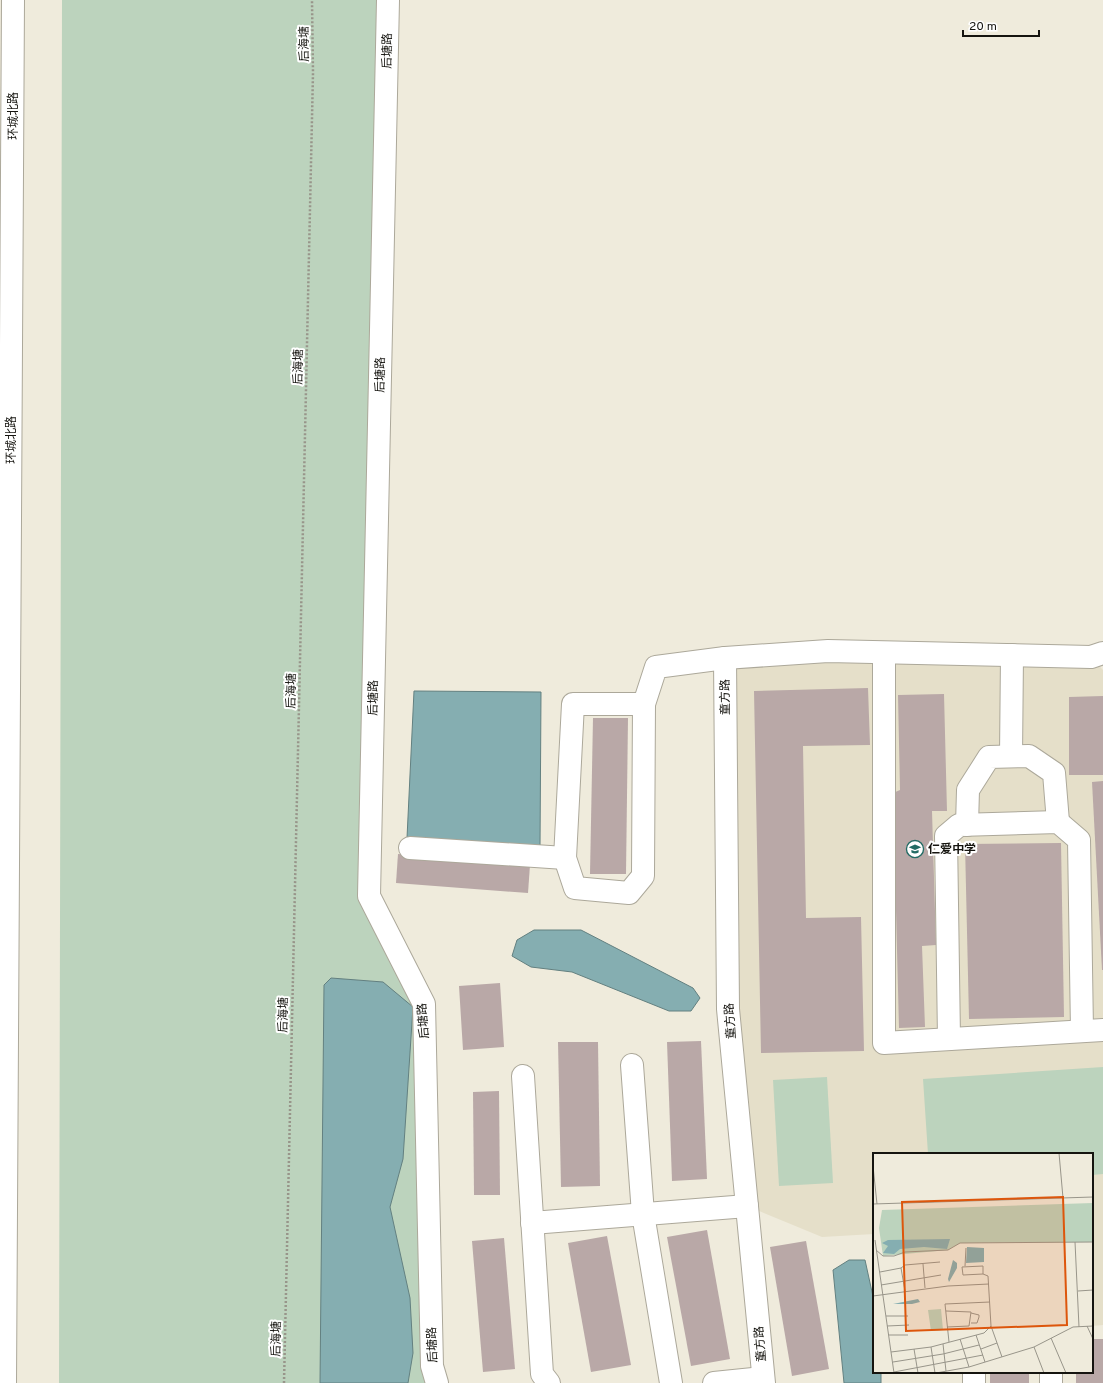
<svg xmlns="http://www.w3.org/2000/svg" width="1103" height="1383" viewBox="0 0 1103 1383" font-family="Overpass,'Noto Sans SC',sans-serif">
<rect width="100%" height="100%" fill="#efebdc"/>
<path fill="#e5dfc9" d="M 1091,657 L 1103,670 L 1103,1325 L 1092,1326 L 1092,1154 L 874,1154 L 874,1234 L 822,1237 L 747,1206 L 725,658 Z"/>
<g fill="#bcd3bd">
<path d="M 62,0 L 391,0 L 369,896 L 424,1004 L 437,1383 L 59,1383 Z"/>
<path d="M 1103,1067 L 1103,1174 L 1092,1175 L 1092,1154 L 928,1154 L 923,1079 Z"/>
<path d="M 827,1077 L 833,1183 L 779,1186 L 773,1080 Z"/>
</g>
<g fill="#85aeb1" stroke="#638080">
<path d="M 414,691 L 541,692 L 540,848 L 407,838 Z"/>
<path d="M 534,930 L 581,930 L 693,988 L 700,998 L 691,1011 L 669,1011 L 572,972 L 531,967 L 512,956 L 517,940 Z"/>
<path d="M 331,978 L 383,982 L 413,1007 L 403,1159 L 390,1207 L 410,1298 L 413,1353 L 408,1383 L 320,1383 L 324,985 Z"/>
<path d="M 849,1260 L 865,1260 L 874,1301 L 874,1372 L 881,1372 L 881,1383 L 844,1383 L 833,1270 Z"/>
</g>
<g fill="#b9a8a7">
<path d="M 868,688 L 870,745 L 803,746 L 806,918 L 861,917 L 864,1051 L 761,1053 L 754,691 Z"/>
<path d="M 944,694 L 947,811 L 932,811 L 936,945 L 922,946 L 925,1027 L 899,1028 L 893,793 L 900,790 L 898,695 Z"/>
<path d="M 1103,696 L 1103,775 L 1069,775 L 1069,697 Z"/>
<path d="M 593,718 L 628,718 L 626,874 L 590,874 Z"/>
<path d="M 1103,781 L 1103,970 L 1102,970 L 1092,782 Z"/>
<path d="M 1061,843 L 1064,1017 L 969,1019 L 965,844 Z"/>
<path d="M 398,854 L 530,865 L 528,893 L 396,883 Z"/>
<path d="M 500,983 L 504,1047 L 463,1050 L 459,986 Z"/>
<path d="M 701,1041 L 707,1179 L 672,1181 L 667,1042 Z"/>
<path d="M 558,1042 L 598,1042 L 600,1186 L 561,1187 Z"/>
<path d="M 499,1091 L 500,1195 L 474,1195 L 473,1092 Z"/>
<path d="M 707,1230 L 730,1359 L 691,1366 L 667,1237 Z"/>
<path d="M 607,1236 L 631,1365 L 591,1372 L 568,1243 Z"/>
<path d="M 504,1238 L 515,1369 L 483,1372 L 472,1241 Z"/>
<path d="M 806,1241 L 829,1369 L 792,1376 L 770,1247 Z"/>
<path d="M 1092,1339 L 1103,1339 L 1103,1383 L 1076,1383 L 1076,1372 L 1092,1372 Z"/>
<rect x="990" y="1372" width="39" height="11"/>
</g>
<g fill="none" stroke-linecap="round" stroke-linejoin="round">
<g stroke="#aca89a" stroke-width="24">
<g id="minor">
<path d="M 388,0 L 369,896 L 424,1004 L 432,1366 L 437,1383"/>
<path d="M 884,653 L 884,1043 L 1103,1030"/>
<path d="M 725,658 L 728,1009 L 764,1383"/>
<path d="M 644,704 L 643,876 L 629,893 L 575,888 L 565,858 L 573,704 L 644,704 L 656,667 L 725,658 L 828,651 L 1091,657 L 1103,653"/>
<path d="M 1011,756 L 1012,655"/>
<path d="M 967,825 L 968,790 L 989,757 L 1029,756 L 1054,773 L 1058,822"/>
<path d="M 410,848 L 565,858"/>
<path d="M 949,1039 L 946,836 L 959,825 L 1058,822 L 1079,840 L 1082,1031"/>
<path d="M 632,1065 L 643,1214 L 671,1383"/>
<path d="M 523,1076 L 542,1374 L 549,1383"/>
<path d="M 532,1223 L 747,1206"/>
<path d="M 1051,1372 L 1051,1383"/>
<path d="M 5,1383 L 13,0"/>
<path d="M 714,1383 L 763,1378"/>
<path d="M 974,1383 L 974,1372"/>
</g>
</g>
<path stroke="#98958a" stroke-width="2.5" stroke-dasharray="2 2" stroke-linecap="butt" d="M 284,1383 L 313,73 L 312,0"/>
<use href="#minor" stroke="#fff" stroke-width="22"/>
</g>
<defs>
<g id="school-ring" transform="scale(0.9)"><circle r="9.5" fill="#fff" stroke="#226b64" stroke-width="1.5"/><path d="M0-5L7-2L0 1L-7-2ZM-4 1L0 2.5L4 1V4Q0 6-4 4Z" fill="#226b64"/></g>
</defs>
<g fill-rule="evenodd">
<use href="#school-ring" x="915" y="849"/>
</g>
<g text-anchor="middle" stroke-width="4" stroke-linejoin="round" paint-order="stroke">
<g font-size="12" fill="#15140f" stroke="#fff">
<text transform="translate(304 44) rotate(-91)" y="4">后海塘</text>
<text transform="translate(387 51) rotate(-89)" y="4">后塘路</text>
<text transform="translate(13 116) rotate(-90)" y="4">环城北路</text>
<text transform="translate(298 367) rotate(-89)" y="4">后海塘</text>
<text transform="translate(380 375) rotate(-89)" y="4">后塘路</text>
<text transform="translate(11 440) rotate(-90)" y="4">环城北路</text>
<text transform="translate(291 691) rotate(-89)" y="4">后海塘</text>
<text transform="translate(725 697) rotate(-91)" y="4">童方路</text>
<text transform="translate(373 698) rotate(-89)" y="4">后塘路</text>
<text transform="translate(283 1015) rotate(-89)" y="4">后海塘</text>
<text transform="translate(423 1021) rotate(-95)" y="4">后塘路</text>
<text transform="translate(730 1021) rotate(-94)" y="4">童方路</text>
<text transform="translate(276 1339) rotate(-89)" y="4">后海塘</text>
<text transform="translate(760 1344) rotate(-95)" y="4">童方路</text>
<text transform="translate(432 1345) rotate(-92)" y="4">后塘路</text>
</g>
<g font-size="12" font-weight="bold" fill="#15140f" stroke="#fff" text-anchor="start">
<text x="928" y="853">仁爱中学</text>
</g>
</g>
<g transform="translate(873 1153)">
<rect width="220" height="220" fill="#efebdc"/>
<path d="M 220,50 L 220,89 L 87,90 L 75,97 L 10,103 L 6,75 L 9,57 ZM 68,156 L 70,177 L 58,178 L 55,157 Z" fill="#bcd3bd"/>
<path d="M 77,86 L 74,96 L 51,94 L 27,96 L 21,101 L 10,100 L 15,93 L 9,90 L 15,87 ZM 94,94 L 111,95 L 111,109 L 93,110 ZM 80,107 L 84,110 L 84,115 L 76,129 L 75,126 ZM 45,146 L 47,149 L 39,151 L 20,151 Z" fill="#85aeb1"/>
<path fill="none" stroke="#98958a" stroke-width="1" d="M 186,0 L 190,45M 0,13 L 4,51M 0,51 L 220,44M 2,87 L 21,220M 202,89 L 206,174M 3,97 L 10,103 L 21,103 L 32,99 L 75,97 L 87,90 L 220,89M 50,111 L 52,135M 92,113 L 93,95M 28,115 L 32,138M 7,119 L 28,115 L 32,112 L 67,109M 110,121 L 90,122 L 89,114 L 110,113 L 110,121 L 115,123 L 118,173 L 129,204M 8,132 L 68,122M 205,138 L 220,137M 0,143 L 75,133 L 116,131M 73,158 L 98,159 L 96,173 L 74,174M 98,160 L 106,162 L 106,164 L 104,170 L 98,170M 13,163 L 35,163M 14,173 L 36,172M 214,173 L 220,186M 16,182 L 35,182M 103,182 L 112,209M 178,185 L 193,220M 87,186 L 96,214M 76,189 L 72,151 L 117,149M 70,191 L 73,218M 58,194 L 62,220M 161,194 L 171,220M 41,196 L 45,220M 108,196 L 124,190M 18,199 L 58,194 L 111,180 L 118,173M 20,209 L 70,201 L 106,192M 21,219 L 110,202M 63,220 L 96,214 L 161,194 L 200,174 L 220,173"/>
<path fill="#dd560c" fill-opacity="0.15" stroke="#dd560c" stroke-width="2" d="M 190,44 L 194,172 L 33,178 L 29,49 Z"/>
<rect width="220" height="220" fill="none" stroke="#15140f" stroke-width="2"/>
</g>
<path d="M963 30v6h76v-6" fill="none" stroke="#15140f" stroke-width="2"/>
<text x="969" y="30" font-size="12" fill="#15140f" stroke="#ffffff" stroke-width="3" paint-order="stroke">20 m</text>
</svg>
